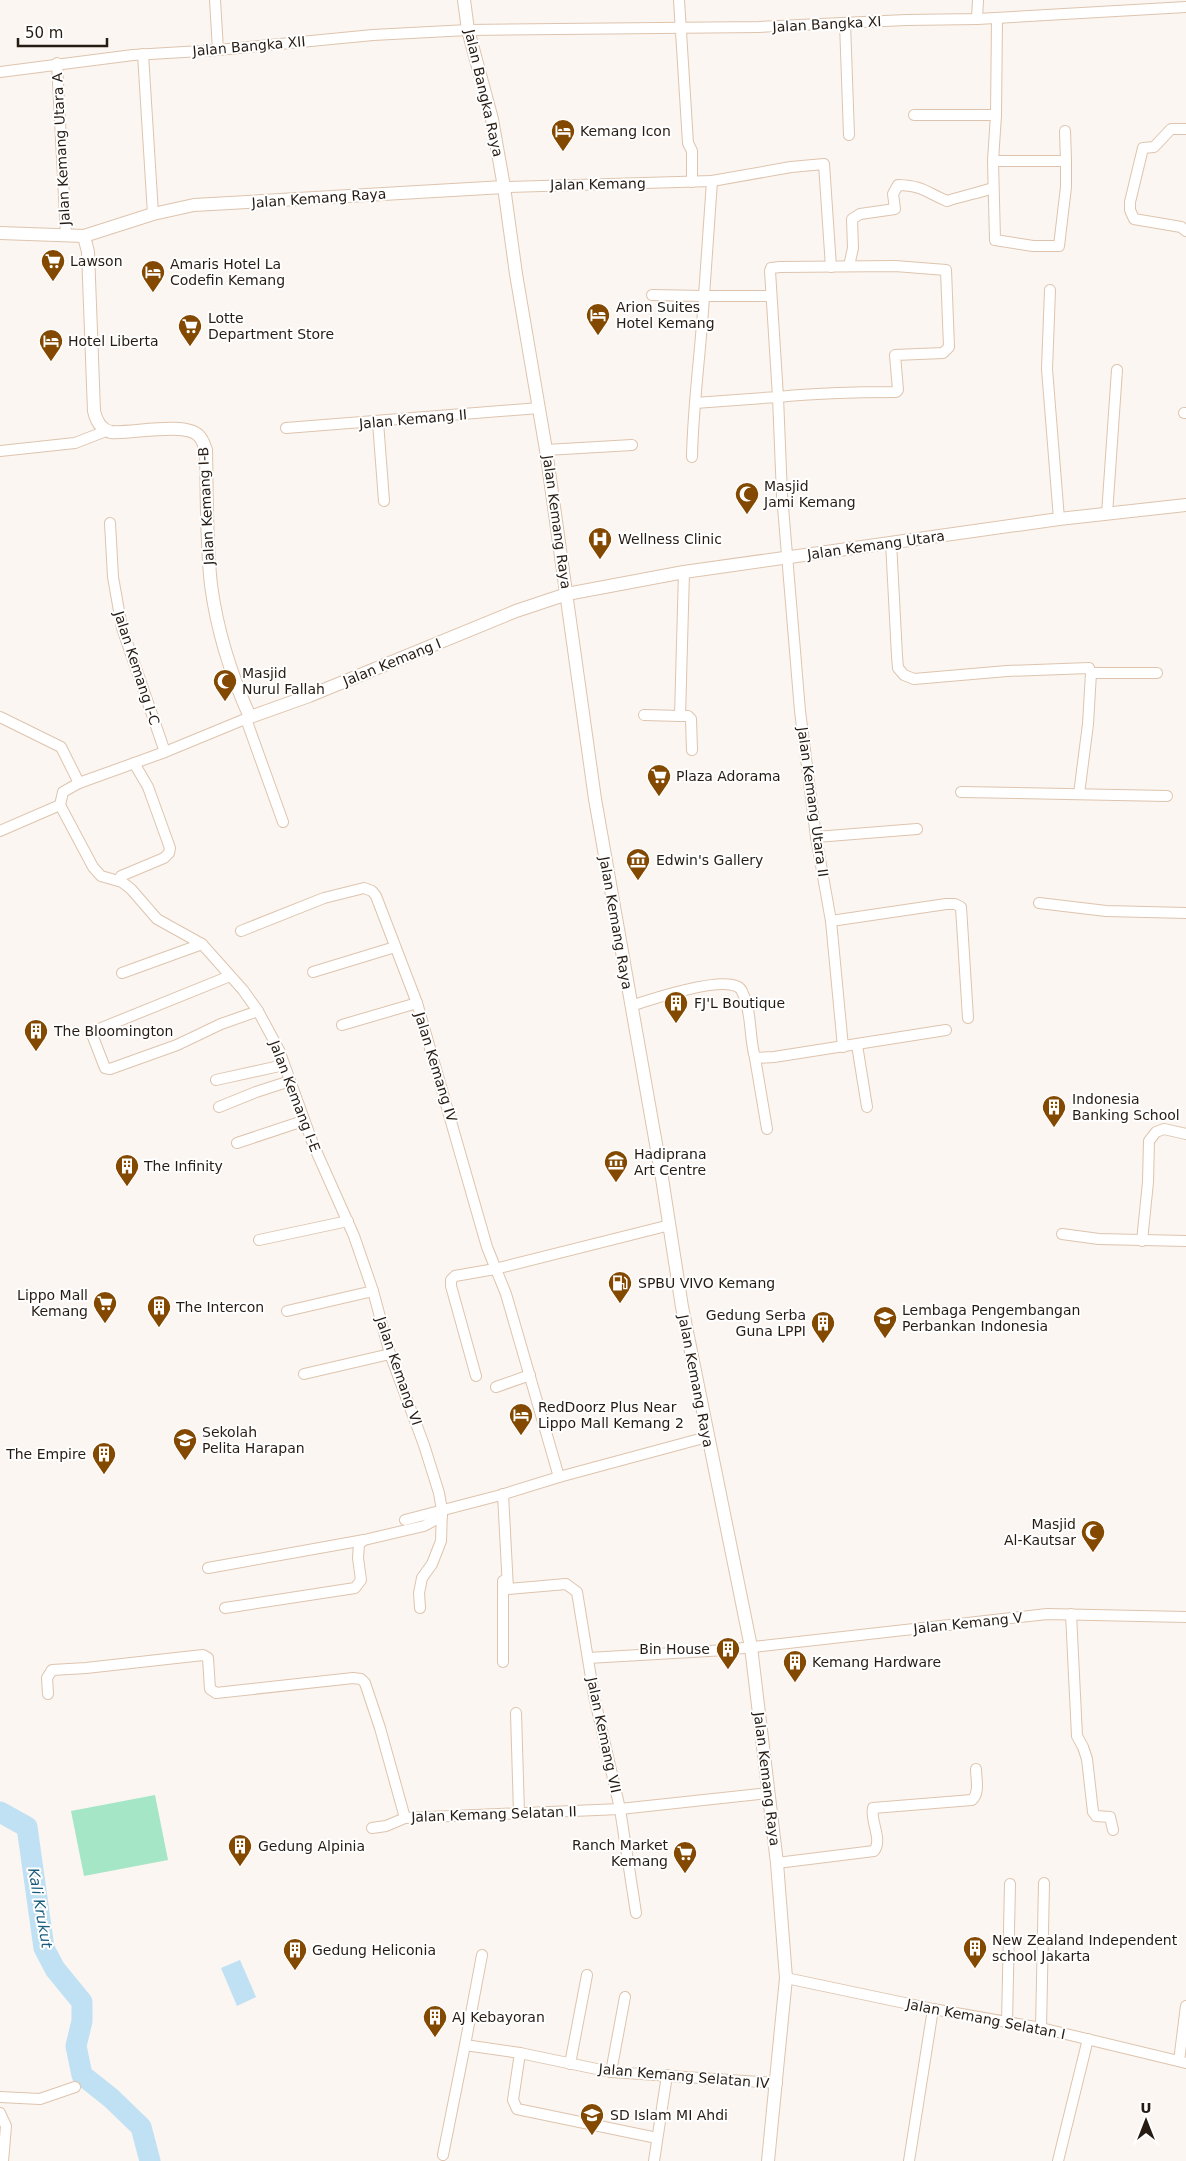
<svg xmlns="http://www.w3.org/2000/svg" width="1186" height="2161" viewBox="0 0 1186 2161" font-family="'DejaVu Sans',sans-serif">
<rect width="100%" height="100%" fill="#fbf6f1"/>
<path fill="#a4e6c6" d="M 155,1795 L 168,1860 L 84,1876 L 71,1811 Z"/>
<path fill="#c0e0f4" d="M 240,1960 L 256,1997 L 237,2006 L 221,1968 Z"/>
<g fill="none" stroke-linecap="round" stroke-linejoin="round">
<path stroke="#c0e0f4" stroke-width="21" d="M 0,1812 L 27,1827 L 44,1948 L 55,1969 L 82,2002 L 82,2021 L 76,2046 L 82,2075 L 111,2098 L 141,2127 L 150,2161"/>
<g stroke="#dec4ae" stroke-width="12">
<g id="minor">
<path d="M 215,0 L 218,50"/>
<path d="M 679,0 L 688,143 L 692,151 L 692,182"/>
<path d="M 997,18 L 996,115 L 993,161 L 995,240 L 1033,246 L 1059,246 L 1066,187 L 1066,161"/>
<path d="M 977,19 L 978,0"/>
<path d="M 845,23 L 849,135"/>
<path d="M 143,54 L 153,214"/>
<path d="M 57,63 L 66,235"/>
<path d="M 0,72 L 133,55 L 218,50 L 373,35 L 468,30 L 759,27 L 906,20 L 977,19 L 1186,7"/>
<path d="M 914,115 L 996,115"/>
<path d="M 1186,129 L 1171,129 L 1154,147 L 1143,148 L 1130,202 L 1130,210 L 1134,219 L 1181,227 L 1186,231"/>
<path d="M 993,161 L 1066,161 L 1065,131"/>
<path d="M 712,181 L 791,167 L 824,164 L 831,267"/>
<path d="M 504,187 L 712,181 L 704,296 L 652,295"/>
<path d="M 849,266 L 853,248 L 852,219 L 860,214 L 895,209 L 893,194 L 898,185 C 924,186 925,192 947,201 C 962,196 978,193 993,188"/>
<path d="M 1050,290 L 1047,369 L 1059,519"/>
<path d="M 695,403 L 777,397 L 778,397 C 817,393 857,392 896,392 L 898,390 L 895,355 L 943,353 L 949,347 L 946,270 L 895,266 L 780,267 L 771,268 L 770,271 L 778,397 L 782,495 L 800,711 L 816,837 L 831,921 L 843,1047"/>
<path d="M 1184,413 L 1186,413"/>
<path d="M 378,422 L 384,501"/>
<path d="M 286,428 L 539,408"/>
<path d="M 546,450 L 632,445"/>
<path d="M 0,451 L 75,443 L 106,431"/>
<path d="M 692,457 C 693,403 701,350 704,296 L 771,296"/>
<path d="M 1107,514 L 1117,370"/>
<path d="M 110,523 L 113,577 L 122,628 L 165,752"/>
<path d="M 891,542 L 897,656 L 898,668 L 904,675 L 914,679 L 1007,671 L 1089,668 L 1091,673 L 1088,724 L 1079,794"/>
<path d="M 684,572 L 680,716 L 688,716 L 691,719 L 692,750"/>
<path d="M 1091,673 L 1157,673"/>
<path d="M 644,715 L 680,716"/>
<path d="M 0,717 L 61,747 L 79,783"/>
<path d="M 246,719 L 283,822"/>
<path d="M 961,792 L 1167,796"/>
<path d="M 60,805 L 93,867 L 101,876 L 122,882 L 131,889 L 157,919 L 202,944 L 243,990 L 258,1011 L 279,1050 L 313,1144 L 354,1236 L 373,1291 L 390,1354 L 424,1445 L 439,1493 L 442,1510 L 441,1541 L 432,1564 L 422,1578 L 419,1593 L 420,1608"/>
<path d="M 60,805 L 63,792 L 79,783 L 165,752 L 250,717"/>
<path d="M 0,831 L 60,805"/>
<path d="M 816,837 L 917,829"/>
<path d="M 121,876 L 164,858 L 169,853 L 170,848 L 148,787 L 134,763"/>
<path d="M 1039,903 L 1106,911 L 1186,913"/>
<path d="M 831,921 L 946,904 L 955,904 L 961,907 L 968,1018"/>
<path d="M 241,931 L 324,898 L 364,888 L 372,891 L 376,896 L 417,1003 L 487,1247 L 506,1294 L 559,1477"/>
<path d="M 313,972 L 395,947"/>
<path d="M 122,973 L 202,944"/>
<path d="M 230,976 L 94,1031 L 93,1037 L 105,1068 L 110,1069 L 177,1045 L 221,1024 L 258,1011"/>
<path d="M 631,1006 C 652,999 716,978 736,986 C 739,987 742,990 743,994 C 752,1012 749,1037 755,1058 L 774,1057 L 946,1030"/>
<path d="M 342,1025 L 417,1003"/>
<path d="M 857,1045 L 867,1107"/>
<path d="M 755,1058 L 767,1129"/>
<path d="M 216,1080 L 284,1065"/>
<path d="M 219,1107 L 256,1092 L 290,1081"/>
<path d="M 237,1143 L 303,1121"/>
<path d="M 1062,1234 L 1099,1239 L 1186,1241"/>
<path d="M 259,1240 L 348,1221"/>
<path d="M 1142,1241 L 1148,1182 L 1149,1141 L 1156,1132 L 1164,1129 L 1186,1134"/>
<path d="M 287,1311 L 373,1291"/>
<path d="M 304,1374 L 390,1354"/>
<path d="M 476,1376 L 451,1286 L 451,1280 L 455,1276 L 495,1269 L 670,1225"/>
<path d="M 496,1387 L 530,1375"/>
<path d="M 503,1494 L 508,1589 L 566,1584 L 577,1592 L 594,1696 L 620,1809 L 636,1913"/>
<path d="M 405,1520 L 501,1495 L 559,1477 L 707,1437"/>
<path d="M 208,1568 L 364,1540"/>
<path d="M 225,1608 L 355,1588 L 361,1580 L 358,1558 L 359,1544 L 364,1540 L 424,1526 L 442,1516"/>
<path d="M 1071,1614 L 1077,1736 L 1083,1747 L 1087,1759 L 1093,1812 L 1096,1816 L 1110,1817 L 1113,1830"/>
<path d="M 588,1658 L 726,1650 L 1047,1614 L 1186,1617"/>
<path d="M 503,1662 L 503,1581"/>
<path d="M 48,1694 L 47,1678 L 52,1670 L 86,1668 L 203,1655 L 208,1658 L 210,1689 L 216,1693 L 353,1678 L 361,1679 L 365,1683 L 380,1728 L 405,1818"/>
<path d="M 516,1713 L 519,1813"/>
<path d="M 372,1828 L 386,1826 L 405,1818 L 620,1809 L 769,1793"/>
<path d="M 777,1863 L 874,1851 C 883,1840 870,1821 873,1808 L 972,1800 C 980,1793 976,1779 976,1769"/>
<path d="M 786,1978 L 933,2009 L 1041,2028 L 1186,2063"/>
<path d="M 1007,2022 L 1010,1884"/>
<path d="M 1041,2028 L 1044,1883"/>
<path d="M 465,2045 L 482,1955"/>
<path d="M 520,2053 L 513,2100 L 517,2109 L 657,2138"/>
<path d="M 1179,2061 L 1186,2006"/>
<path d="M 570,2064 L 587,1975"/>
<path d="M 611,2072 L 625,1997"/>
<path d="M 0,2097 L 40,2099 L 75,2087"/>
<path d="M 0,2113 L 6,2126 L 3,2161"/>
<path d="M 443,2155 L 465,2045 L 520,2053 L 611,2072 L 777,2083"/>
<path d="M 654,2161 L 667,2075"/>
<path d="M 909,2161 L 933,2009"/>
<path d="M 1058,2161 L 1088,2039"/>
</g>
</g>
<g stroke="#dec4ae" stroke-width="14">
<g id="tertiary">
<path d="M 464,0 L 468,30 L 492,119 L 504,187 L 516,274 L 546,450 L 595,799 L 662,1178 L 682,1307 L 751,1647 L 777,1863 L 786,1978 L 768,2161"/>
<path d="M 0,233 L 84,236 L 153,214 L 194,205 L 504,187"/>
<path d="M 84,236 L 88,252 L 94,411 C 96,420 101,430 111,432 C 131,434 186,421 199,436 C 203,440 204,445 206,450 C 207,495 206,540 211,585 C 217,630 231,675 250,717 L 309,696 L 516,611 L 567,594 L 684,572 L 1059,519 L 1186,505"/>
</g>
</g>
<use href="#minor" stroke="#fff" stroke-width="10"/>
<use href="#tertiary" stroke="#fff" stroke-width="12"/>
</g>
<defs>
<g id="hotel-pin" transform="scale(1.25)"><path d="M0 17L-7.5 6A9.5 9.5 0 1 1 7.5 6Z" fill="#844900" stroke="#fff"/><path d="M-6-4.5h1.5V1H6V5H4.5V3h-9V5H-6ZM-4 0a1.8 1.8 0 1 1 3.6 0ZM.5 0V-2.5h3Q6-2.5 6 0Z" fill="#fff"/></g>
<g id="supermarket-pin" transform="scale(1.25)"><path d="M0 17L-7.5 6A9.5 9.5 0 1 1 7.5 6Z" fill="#844900" stroke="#fff"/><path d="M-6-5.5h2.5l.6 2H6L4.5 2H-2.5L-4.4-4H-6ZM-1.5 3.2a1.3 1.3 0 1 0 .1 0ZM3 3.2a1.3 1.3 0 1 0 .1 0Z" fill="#fff"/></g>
<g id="mosque-pin" transform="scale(1.25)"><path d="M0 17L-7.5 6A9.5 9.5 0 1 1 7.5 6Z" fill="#844900" stroke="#fff"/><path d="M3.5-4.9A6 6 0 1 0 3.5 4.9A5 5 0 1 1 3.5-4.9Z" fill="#fff"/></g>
<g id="hospital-pin" transform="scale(1.25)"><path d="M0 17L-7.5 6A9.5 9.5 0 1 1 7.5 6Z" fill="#844900" stroke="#fff"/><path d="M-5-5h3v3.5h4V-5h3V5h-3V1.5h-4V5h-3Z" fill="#fff"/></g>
<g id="museum-pin" transform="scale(1.25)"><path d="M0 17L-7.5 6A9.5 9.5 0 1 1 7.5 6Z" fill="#844900" stroke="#fff"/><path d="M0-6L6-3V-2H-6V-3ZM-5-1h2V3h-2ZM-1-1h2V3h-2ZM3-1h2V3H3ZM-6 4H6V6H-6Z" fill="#fff"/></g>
<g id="building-pin" transform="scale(1.25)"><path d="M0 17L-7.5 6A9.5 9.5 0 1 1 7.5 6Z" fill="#844900" stroke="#fff"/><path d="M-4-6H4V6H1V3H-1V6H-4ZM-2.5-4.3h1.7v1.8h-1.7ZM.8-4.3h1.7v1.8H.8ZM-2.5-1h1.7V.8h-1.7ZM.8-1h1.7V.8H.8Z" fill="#fff"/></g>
<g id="fuel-pin" transform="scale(1.25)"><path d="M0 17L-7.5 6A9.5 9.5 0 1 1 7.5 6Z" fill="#844900" stroke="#fff"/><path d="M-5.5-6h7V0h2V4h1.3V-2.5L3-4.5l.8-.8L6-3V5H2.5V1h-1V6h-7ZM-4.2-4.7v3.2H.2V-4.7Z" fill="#fff"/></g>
<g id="university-pin" transform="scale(1.25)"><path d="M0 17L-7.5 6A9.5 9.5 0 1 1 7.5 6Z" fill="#844900" stroke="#fff"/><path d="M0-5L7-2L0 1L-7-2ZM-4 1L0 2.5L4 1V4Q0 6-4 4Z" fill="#fff"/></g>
<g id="school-pin" transform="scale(1.25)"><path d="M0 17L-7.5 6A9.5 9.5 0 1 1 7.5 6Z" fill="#844900" stroke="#fff"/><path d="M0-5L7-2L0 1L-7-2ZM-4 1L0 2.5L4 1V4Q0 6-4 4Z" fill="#fff"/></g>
</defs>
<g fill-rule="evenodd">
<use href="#hotel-pin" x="563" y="131"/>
<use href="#supermarket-pin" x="53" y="261"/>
<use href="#hotel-pin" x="153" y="272"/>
<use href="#hotel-pin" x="598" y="315"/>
<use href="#supermarket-pin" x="190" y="326"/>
<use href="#hotel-pin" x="51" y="341"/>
<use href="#mosque-pin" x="747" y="494"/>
<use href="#hospital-pin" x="600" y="539"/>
<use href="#mosque-pin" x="225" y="681"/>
<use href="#supermarket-pin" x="659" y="776"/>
<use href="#museum-pin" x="638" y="860"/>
<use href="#building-pin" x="676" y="1003"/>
<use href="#building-pin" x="36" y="1031"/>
<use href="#building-pin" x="1054" y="1107"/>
<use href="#museum-pin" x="616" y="1162"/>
<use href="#building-pin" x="127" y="1166"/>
<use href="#fuel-pin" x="620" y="1283"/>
<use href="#supermarket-pin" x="105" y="1303"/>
<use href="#building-pin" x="159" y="1307"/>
<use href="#university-pin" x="885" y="1318"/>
<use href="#building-pin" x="823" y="1323"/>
<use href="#hotel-pin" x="521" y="1415"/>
<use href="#school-pin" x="185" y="1440"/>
<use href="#building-pin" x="104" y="1454"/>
<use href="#mosque-pin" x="1093" y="1532"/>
<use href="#building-pin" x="728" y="1649"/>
<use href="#building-pin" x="795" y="1662"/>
<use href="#building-pin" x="240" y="1846"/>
<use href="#supermarket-pin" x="685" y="1853"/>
<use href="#building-pin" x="975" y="1948"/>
<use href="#building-pin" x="295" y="1950"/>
<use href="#building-pin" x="435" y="2017"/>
<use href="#school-pin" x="592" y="2115"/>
</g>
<g text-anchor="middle" stroke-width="4" stroke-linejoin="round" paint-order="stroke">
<g font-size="14" fill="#261c14" stroke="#fff">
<text transform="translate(827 24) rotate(-3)" y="5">Jalan Bangka XI</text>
<text transform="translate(249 46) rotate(-5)" y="5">Jalan Bangka XII</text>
<text transform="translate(484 93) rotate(77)" y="5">Jalan Bangka Raya</text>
<text transform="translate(61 149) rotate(-93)" y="5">Jalan Kemang Utara A</text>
<text transform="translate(598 184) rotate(-1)" y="5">Jalan Kemang</text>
<text transform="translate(319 198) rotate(-4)" y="5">Jalan Kemang Raya</text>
<text transform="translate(413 419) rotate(-5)" y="5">Jalan Kemang II</text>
<text transform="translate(206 506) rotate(-93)" y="5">Jalan Kemang I-B</text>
<text transform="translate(557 522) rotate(82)" y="5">Jalan Kemang Raya</text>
<text transform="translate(876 545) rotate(-8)" y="5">Jalan Kemang Utara</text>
<text transform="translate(392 662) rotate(-22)" y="5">Jalan Kemang I</text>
<text transform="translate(137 668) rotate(72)" y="5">Jalan Kemang I-C</text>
<text transform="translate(813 802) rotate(82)" y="5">Jalan Kemang Utara II</text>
<text transform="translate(616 923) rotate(80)" y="5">Jalan Kemang Raya</text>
<text transform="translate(436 1067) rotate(73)" y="5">Jalan Kemang IV</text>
<text transform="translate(295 1096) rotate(69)" y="5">Jalan Kemang I-E</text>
<text transform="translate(399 1371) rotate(71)" y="5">Jalan Kemang VI</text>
<text transform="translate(696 1381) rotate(79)" y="5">Jalan Kemang Raya</text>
<text transform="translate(968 1623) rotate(-6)" y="5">Jalan Kemang V</text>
<text transform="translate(604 1735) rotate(78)" y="5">Jalan Kemang VII</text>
<text transform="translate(767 1779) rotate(83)" y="5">Jalan Kemang Raya</text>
<text transform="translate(494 1814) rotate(-2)" y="5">Jalan Kemang Selatan II</text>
<text transform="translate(986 2019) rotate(11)" y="5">Jalan Kemang Selatan I</text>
<text transform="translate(684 2076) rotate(5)" y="5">Jalan Kemang Selatan IV</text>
</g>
<g font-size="14" fill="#261c14" stroke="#fff" text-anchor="start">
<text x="580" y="136">Kemang Icon</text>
<text x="70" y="266">Lawson</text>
<text x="170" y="269">Amaris Hotel La<tspan x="170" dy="16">Codefin Kemang</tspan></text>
<text x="616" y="312">Arion Suites<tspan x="616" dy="16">Hotel Kemang</tspan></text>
<text x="208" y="323">Lotte<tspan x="208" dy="16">Department Store</tspan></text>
<text x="68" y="346">Hotel Liberta</text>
<text x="764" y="491">Masjid<tspan x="764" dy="16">Jami Kemang</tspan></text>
<text x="618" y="544">Wellness Clinic</text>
<text x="242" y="678">Masjid<tspan x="242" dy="16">Nurul Fallah</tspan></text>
<text x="676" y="781">Plaza Adorama</text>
<text x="656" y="865">Edwin's Gallery</text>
<text x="694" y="1008">FJ'L Boutique</text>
<text x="54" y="1036">The Bloomington</text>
<text x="1072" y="1104">Indonesia<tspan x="1072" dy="16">Banking School</tspan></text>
<text x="634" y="1159">Hadiprana<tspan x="634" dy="16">Art Centre</tspan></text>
<text x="144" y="1171">The Infinity</text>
<text x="638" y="1288">SPBU VIVO Kemang</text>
<text x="88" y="1300" text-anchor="end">Lippo Mall<tspan x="88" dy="16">Kemang</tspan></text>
<text x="176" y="1312">The Intercon</text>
<text x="902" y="1315">Lembaga Pengembangan<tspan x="902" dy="16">Perbankan Indonesia</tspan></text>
<text x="806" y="1320" text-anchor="end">Gedung Serba<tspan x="806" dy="16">Guna LPPI</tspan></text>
<text x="538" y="1412">RedDoorz Plus Near<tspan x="538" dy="16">Lippo Mall Kemang 2</tspan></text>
<text x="202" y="1437">Sekolah<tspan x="202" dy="16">Pelita Harapan</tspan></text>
<text x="86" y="1459" text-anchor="end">The Empire</text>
<text x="1076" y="1529" text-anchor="end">Masjid<tspan x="1076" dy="16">Al-Kautsar</tspan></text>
<text x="710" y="1654" text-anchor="end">Bin House</text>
<text x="812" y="1667">Kemang Hardware</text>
<text x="668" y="1850" text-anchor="end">Ranch Market<tspan x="668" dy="16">Kemang</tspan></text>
<text x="258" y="1851">Gedung Alpinia</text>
<text x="992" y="1945">New Zealand Independent<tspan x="992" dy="16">school Jakarta</tspan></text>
<text x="312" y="1955">Gedung Heliconia</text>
<text x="452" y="2022">AJ Kebayoran</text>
<text x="610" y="2120">SD Islam MI Ahdi</text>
</g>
<g font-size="15" font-style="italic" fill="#185c7d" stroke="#fff">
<text transform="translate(40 1908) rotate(80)" y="5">Kali Krukut</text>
</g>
</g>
<g transform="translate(1146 2121)" stroke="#ffffff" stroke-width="4" paint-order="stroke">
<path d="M0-4L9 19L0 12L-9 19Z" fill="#261c14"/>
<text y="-8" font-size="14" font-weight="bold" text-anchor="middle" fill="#261c14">U</text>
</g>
<path d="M18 38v8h89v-8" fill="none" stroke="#261c14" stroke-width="2.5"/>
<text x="25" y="38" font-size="15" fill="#261c14" stroke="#ffffff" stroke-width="4" paint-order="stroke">50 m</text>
</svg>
